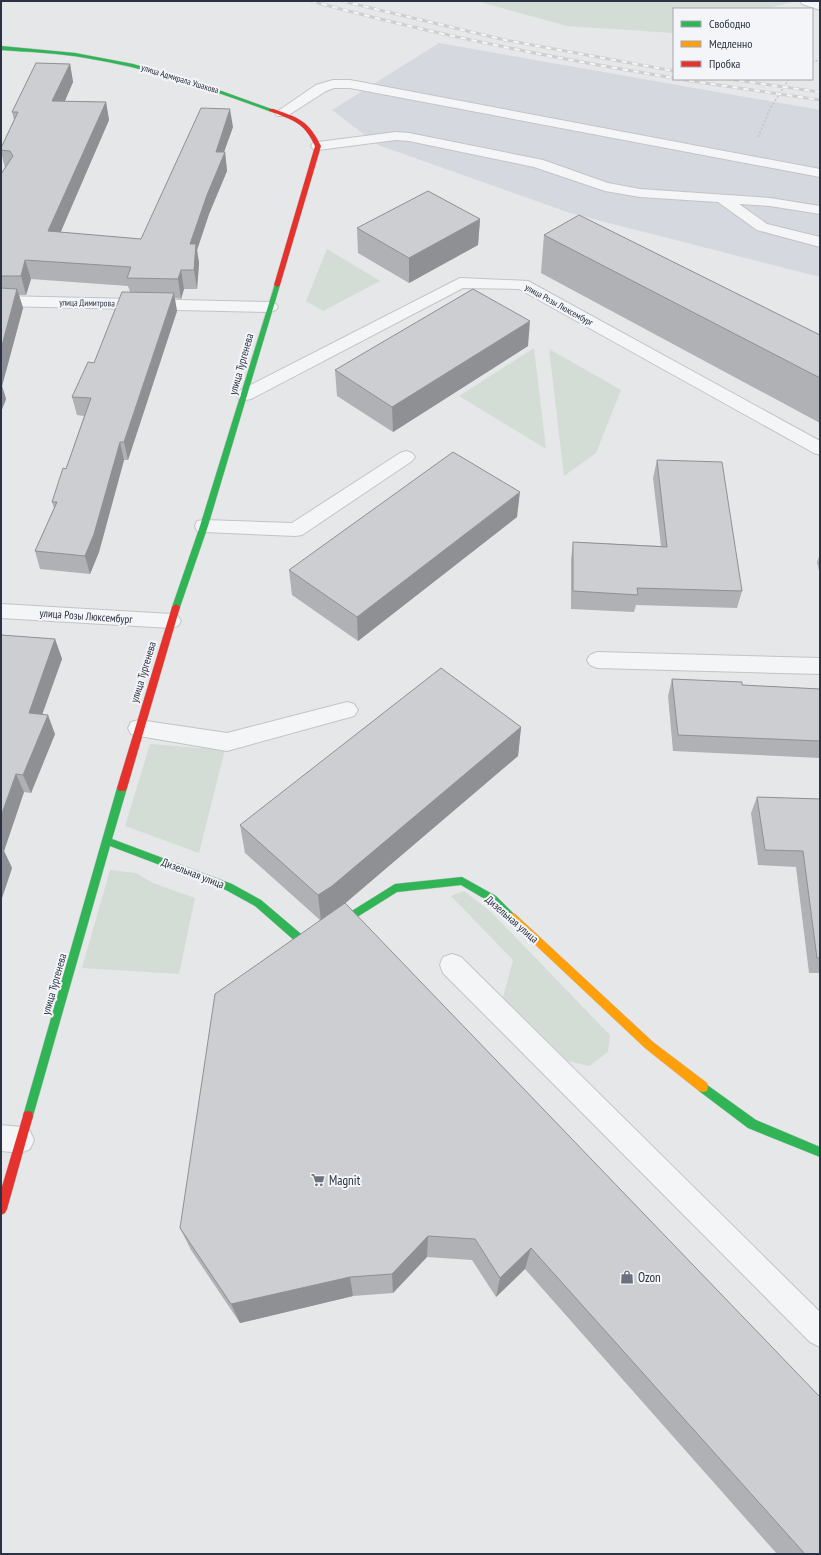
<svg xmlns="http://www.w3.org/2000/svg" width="821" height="1555" viewBox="0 0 821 1555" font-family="'PT Sans Narrow',sans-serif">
<rect width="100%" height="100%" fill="#e5e7e9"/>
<path fill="#d5d8de" d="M 439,43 L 820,110 L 820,277 L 570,213 L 378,145 L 332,110 Z"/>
<g fill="#d4ddd5">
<path d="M 476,1 L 797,1 L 764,9 L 674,9 L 674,33 L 567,26 Z"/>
<path d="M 327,249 L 380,281 L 323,311 L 306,301 Z"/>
<path d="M 534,348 L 546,449 L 459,396 Z"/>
<path d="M 549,349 L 621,390 L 596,453 L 564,476 Z"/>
<path d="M 150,744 L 225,750 L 199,853 L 125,826 Z"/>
<path d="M 110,870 L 136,873 L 153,883 L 195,898 L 179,974 L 82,968 Z"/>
<path d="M 464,891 L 491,912 L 610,1035 L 608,1052 L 589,1066 L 568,1061 L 503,997 L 513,960 L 451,896 Z"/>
</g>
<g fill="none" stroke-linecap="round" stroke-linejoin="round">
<g stroke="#c2c4c7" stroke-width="2">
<g id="lane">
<path d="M 333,80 L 350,80 L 820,169 L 820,177 L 350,88 L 334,88 L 326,91 L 287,116 L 277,116 L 275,113 L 316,85 Z"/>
<path d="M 396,132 L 409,133 L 543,160 L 608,183 L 640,189 L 770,198 L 820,206 L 820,214 L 770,206 L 739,204 L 767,224 L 820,237 L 820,247 L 757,230 L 718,202 L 640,197 L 605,191 L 534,167 L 409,141 L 396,140 L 318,150 L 313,149 L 311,146 L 313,143 L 318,142 Z"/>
<path d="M 406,451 L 412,453 L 415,457 L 412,461 L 302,535 L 295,536 L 204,532 L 197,531 L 195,526 L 197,521 L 204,520 L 292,523 L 400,453 Z"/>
<path d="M 597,652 L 820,658 L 820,674 L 597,668 L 590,665 L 587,660 L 590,655 Z"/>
<path d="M 347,702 L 354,704 L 358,710 L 354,716 L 227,751 L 139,736 L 131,734 L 128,728 L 131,722 L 139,720 L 227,733 Z"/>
<path d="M 452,954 L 461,957 L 820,1312 L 820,1347 L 810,1342 L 443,973 L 440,965 L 443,957 Z"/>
</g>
</g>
<g stroke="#c2c4c7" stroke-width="2">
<g id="street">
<path d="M 800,1 L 820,2 L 820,10 L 802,4 Z"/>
<path d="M 460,278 L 528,281 L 820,441 L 820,455 L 814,453 L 519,289 L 463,288 L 251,399 L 245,400 L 239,399 L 236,395 L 239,391 Z"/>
<path d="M 1,296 L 270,302 L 276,304 L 278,307 L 276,310 L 270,312 L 1,306 Z"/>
<path d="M 1,604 L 171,614 L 178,616 L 181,621 L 178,626 L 171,628 L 1,618 Z"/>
<path d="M 1,1125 L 21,1127 L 30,1131 L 34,1140 L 30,1149 L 21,1153 L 1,1151 Z"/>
</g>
</g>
<g stroke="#c2c4c7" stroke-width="1">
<g id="fast">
<path d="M 1,46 L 75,53 L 133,64 L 205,85 L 274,110 L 269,111 C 209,89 149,68 86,58 C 58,53 29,52 1,50 Z"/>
<path d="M 275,284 L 280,285 L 208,526 L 180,607 L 179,609 L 173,609 L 172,607 L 200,526 Z"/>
<path d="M 122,784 L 125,785 L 127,788 L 112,839 L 232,884 L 261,900 L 307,939 L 395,884 L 462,877 L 496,896 L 517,917 L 515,920 L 512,921 L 509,920 L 490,902 L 461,885 L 397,892 L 306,949 L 303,948 L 255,906 L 226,890 L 110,846 L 33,1116 L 32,1120 L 28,1121 L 24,1120 L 23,1116 L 117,788 L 119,785 Z"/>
<path d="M 703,1082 L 756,1120 L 820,1147 L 820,1157 L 748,1128 L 699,1091 L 698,1087 L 699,1083 Z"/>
</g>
</g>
<g stroke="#c2c4c7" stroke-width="1">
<path id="slow" d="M 512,913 L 515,914 L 653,1042 L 707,1083 L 708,1087 L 707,1091 L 703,1092 L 699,1091 L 645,1048 L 509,920 L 507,917 L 509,914 Z"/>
</g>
<g stroke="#c2c4c7" stroke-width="1">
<g id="jam">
<path d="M 269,109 L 273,109 C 299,118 308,120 321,146 L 280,285 L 277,287 L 274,285 L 315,146 C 304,122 293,120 269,111 Z"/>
<path d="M 176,604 L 180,607 L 127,788 L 125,791 L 119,791 L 117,788 L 172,607 Z"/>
<path d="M 28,1111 L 32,1112 L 33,1116 L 7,1209 L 5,1213 L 1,1215 L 1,1190 L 23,1116 L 24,1112 Z"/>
</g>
</g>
<g stroke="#c4c5c9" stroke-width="1.5" stroke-dasharray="2 2" stroke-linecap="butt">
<path d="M 812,63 L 820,59"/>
<path d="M 758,137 L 771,107 L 789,79"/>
</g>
<use href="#lane" fill="#f4f5f6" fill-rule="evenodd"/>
<use href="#street" fill="#f4f5f6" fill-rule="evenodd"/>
<use href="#fast" fill="#30b455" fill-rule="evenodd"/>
<use href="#slow" fill="#ff9f0a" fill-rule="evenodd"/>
<use href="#jam" fill="#e5322d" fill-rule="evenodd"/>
<g stroke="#cecfd1" stroke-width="3">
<g id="rail">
<path d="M 311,1 C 431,34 552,58 674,78"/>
<path d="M 342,1 L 505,40 L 674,71"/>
<path d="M 678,79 L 820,100"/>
<path d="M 728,79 L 820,92"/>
</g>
</g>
<use href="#rail" stroke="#f3f5f8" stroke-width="2" stroke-dasharray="5.5" stroke-linecap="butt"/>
</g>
<g fill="#afb1b5">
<path d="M 70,64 L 73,82 L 65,101 L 106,102 L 109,120 L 60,232 L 141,239 L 233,127 L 224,152 L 225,152 L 227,171 L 209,214 L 197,250 L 199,263 L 197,289 L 184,289 L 181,299 L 174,298 L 177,311 L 128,460 L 124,460 L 99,552 L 90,574 L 40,569 L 35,551 L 54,508 L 52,502 L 66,469 L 84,416 L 77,415 L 72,397 L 94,363 L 130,292 L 128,286 L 31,279 L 26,295 L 19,295 L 23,308 L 2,386 L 6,399 L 1,412 L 1,174 L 5,168 L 1,152 L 1,148 L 14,120 L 12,112 Z"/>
<path d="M 480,219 L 478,245 L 409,283 L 358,253 L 357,228 Z"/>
<path d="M 544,235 L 820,335 L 820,423 L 541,273 Z"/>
<path d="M 528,346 L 393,432 L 337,396 L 335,370 Z"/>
<path d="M 657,460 L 742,591 L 737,608 L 636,605 L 634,612 L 571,609 L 571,560 L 573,542 L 661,546 L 653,478 Z"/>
<path d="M 517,517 L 358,641 L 292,595 L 289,570 Z"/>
<path d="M 820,554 L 820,575 L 817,562 Z"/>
<path d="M 1,635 L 55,639 L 62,659 L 42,714 L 55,734 L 31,793 L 24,792 L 4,851 L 12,868 L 1,901 Z"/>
<path d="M 672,679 L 742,685 L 820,689 L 820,758 L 673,751 L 668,696 Z"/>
<path d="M 521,727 L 518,756 L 345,903 L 820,1554 L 777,1554 L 525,1269 L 496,1297 L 472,1260 L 427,1257 L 393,1293 L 353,1296 L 240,1323 L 191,1250 L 180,1228 L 320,920 L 245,853 L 240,825 Z"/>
<path d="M 757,797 L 820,799 L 820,973 L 809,973 L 796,867 L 758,865 L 751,813 Z"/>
</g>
<g fill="#8f9093">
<path d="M 70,64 L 73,82 L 57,119 L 52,101 Z"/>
<path d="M 106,102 L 109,120 L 53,250 L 48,231 Z"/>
<path d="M 230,109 L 233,127 L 221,160 L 225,152 L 227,171 L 209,214 L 197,250 L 199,263 L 197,289 L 190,244 L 216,152 Z"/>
<path d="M 480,219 L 478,245 L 409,283 L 409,258 Z"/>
<path d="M 25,260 L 31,279 L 26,295 L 21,276 Z"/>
<path d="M 181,270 L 184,289 L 181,299 L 178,279 Z"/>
<path d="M 17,289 L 23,308 L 2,386 L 6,399 L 1,412 L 1,349 Z"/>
<path d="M 174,293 L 177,311 L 128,460 L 124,442 Z"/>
<path d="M 530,321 L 528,346 L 393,432 L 392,407 Z"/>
<path d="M 120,442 L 124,460 L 99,552 L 90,574 L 85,556 Z"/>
<path d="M 520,492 L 517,517 L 358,641 L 357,617 Z"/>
<path d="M 55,639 L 62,659 L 36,732 L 29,713 Z"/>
<path d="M 48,715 L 55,734 L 31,793 L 23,775 Z"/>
<path d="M 521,727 L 518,756 L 335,912 L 321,921 L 318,895 Z"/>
<path d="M 16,774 L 24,792 L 4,851 L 12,868 L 1,901 L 1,816 Z"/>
<path d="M 428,1236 L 427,1257 L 393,1293 L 392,1274 Z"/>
<path d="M 531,1248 L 525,1269 L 496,1297 L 500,1278 Z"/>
<path d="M 350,1277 L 353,1296 L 240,1323 L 231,1304 Z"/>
</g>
<g fill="#ccced2" stroke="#8f9093">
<path d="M 36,63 L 70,64 L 52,101 L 106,102 L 48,231 L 141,239 L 201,108 L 230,109 L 216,152 L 225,152 L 207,195 L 190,244 L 196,244 L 194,270 L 181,270 L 178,279 L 127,278 L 131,267 L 25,260 L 21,276 L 1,276 L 1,174 L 13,156 L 10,151 L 1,150 L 1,148 L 18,112 L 12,112 Z"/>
<path d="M 428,191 L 480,219 L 409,258 L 357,228 Z"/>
<path d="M 579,215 L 820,335 L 820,378 L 544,235 Z"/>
<path d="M 1,288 L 17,289 L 1,349 Z"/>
<path d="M 473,289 L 530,321 L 392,407 L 335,370 Z"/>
<path d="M 122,292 L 174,293 L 124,442 L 120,442 L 94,534 L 85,556 L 35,551 L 57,502 L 52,502 L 63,468 L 66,469 L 91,398 L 72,397 L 88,362 L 94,363 Z"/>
<path d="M 453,452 L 520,492 L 357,617 L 289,570 Z"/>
<path d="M 657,460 L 722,462 L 742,591 L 637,588 L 638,595 L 573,591 L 573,542 L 667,547 Z"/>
<path d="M 1,635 L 55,639 L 29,713 L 48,715 L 23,775 L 16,774 L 1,816 Z"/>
<path d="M 441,668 L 521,727 L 332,886 L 318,895 L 240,825 Z"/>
<path d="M 672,679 L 742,682 L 742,685 L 820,689 L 820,741 L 678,735 Z"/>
<path d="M 757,797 L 820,799 L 820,958 L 817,958 L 803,851 L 765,850 Z"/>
<path d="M 1,850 L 3,850 L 1,857 Z"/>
<path d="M 345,903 L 820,1397 L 820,1554 L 805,1554 L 531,1248 L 500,1278 L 475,1239 L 428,1236 L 392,1274 L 350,1277 L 231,1304 L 180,1228 L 215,994 Z"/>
</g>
<defs>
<g id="supermarket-bare" transform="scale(1.08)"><path d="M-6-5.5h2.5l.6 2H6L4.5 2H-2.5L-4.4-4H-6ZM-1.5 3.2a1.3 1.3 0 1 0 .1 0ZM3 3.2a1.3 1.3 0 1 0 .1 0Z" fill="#6c717d" stroke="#f3f5f8" stroke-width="2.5" paint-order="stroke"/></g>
<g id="shop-bare" transform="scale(1.08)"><path d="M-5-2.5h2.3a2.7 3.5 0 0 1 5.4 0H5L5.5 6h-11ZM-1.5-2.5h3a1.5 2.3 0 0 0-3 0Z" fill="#6c717d" stroke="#f3f5f8" stroke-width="2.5" paint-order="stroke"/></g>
</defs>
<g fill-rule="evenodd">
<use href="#supermarket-bare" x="318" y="1180"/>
<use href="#shop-bare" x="627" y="1277"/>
</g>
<g text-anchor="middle" stroke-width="4" stroke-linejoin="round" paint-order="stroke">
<g font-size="9" fill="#2b3243" stroke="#f3f5f8">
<text transform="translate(180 79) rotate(17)" y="3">улица Адмирала Ушакова</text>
<text transform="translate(87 303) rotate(1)" y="3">улица Димитрова</text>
<text transform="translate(559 305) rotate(29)" y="3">улица Розы Люксембург</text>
</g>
<g font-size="11" fill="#2b3243" stroke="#f3f5f8">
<text transform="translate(241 364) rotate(-74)" y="4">улица Тургенева</text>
<text transform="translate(86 616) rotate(4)" y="4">улица Розы Люксембург</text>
<text transform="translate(143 672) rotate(-73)" y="4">улица Тургенева</text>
<text transform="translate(193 873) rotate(21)" y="4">Дизельная улица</text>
<text transform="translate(512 919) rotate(41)" y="4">Дизельная улица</text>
<text transform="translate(54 984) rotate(-74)" y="4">улица Тургенева</text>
</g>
<g font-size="13" fill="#2b3243" stroke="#f3f5f8" text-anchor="start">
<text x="329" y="1185">Magnit</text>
<text x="638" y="1282">Ozon</text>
</g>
</g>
<rect width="821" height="1555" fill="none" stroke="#2b3243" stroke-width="4"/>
<rect x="673" y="8" width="140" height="72" fill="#f3f5f8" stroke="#a3a7b0"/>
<rect x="681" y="21" width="20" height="6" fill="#30b455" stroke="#a3a7b0"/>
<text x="709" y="28" font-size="12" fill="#2b3243">Свободно</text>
<rect x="681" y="41" width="20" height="6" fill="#ff9f0a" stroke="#a3a7b0"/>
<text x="709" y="48" font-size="12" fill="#2b3243">Медленно</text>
<rect x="681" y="61" width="20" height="6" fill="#e5322d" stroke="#a3a7b0"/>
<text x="709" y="68" font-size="12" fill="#2b3243">Пробка</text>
</svg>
